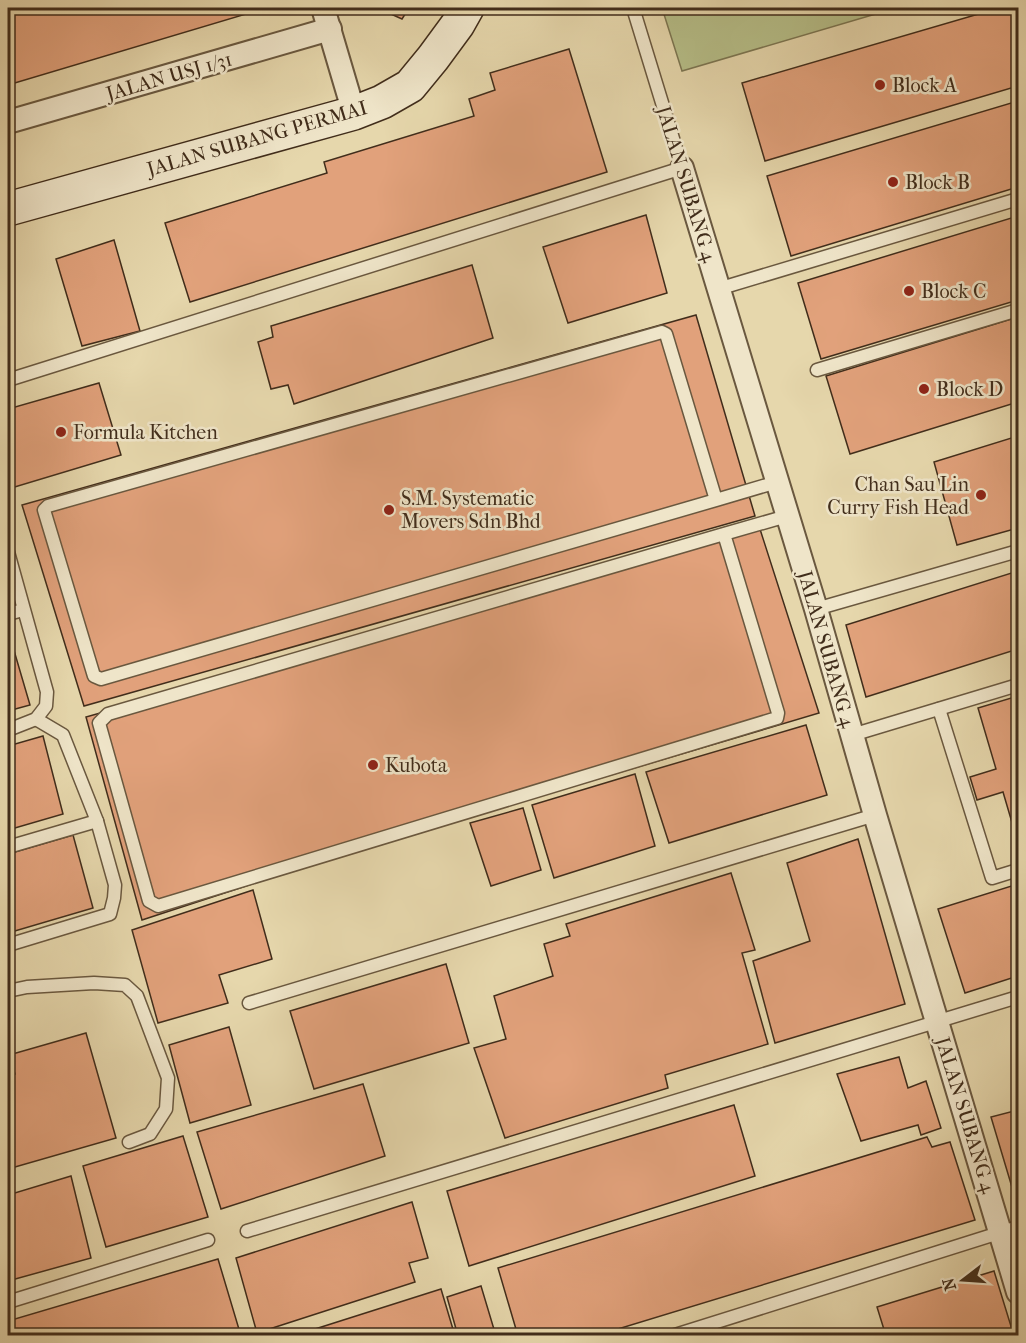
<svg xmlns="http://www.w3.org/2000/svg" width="1026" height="1343" viewBox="0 0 1026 1343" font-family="'IM FELL French Canon',serif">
<rect width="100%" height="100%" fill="#e6d7ac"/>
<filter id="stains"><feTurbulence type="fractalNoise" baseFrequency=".00333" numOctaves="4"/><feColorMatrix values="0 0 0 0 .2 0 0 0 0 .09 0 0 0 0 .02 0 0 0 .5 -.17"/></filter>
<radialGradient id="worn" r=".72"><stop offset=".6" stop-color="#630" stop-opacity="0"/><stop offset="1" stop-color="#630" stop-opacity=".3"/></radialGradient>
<path fill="#b6be88" stroke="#7c7652" stroke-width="1.5" d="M 662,8 L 896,8 L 682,71 Z"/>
<g fill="#e1a17b" stroke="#412d1b" stroke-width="1.5">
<path d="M 8,8 L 266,8 L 8,85 Z"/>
<path d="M 386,8 L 409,8 L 402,19 L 384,11 Z"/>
<path d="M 999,8 L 1018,8 L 1018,86 L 765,161 L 742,83 Z"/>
<path d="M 569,49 L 607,172 L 190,302 L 165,223 L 327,173 L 324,162 L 474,116 L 469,99 L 495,90 L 490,73 Z"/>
<path d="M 1018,101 L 1018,187 L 791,256 L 767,176 Z"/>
<path d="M 646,215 L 667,293 L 568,323 L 543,247 Z"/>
<path d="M 1018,216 L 1018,300 L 821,359 L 798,283 Z"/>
<path d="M 114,240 L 140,331 L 82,346 L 56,259 Z"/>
<path d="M 472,265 L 493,338 L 294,404 L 288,385 L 271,389 L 258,342 L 273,337 L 271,326 Z"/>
<path d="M 696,315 L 755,516 L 84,706 L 22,505 Z"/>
<path d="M 1018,317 L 1018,402 L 850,454 L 826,376 Z"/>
<path d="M 99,383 L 121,455 L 8,489 L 8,409 Z"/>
<path d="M 1018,436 L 1018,528 L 957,545 L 934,462 Z"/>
<path d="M 759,526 L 819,713 L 328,859 L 142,920 L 86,717 Z"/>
<path d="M 1018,571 L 1018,649 L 866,697 L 846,625 Z"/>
<path d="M 8,630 L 30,705 L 8,711 Z"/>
<path d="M 1018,696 L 1018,843 L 1003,792 L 977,800 L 970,777 L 996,769 L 978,708 Z"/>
<path d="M 806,725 L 827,795 L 669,843 L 646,772 Z"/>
<path d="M 43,736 L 63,814 L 8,830 L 8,746 Z"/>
<path d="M 635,774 L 655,846 L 554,878 L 532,805 Z"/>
<path d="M 523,808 L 541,870 L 491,886 L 470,823 Z"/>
<path d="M 73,835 L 93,908 L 8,933 L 8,854 Z"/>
<path d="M 858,839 L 905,1004 L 775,1043 L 753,961 L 810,941 L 787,863 Z"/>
<path d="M 731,873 L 755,950 L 742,953 L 768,1044 L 665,1075 L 668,1088 L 505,1138 L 474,1048 L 506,1039 L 494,996 L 553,976 L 544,944 L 570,936 L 566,924 Z"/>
<path d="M 1018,884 L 1018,976 L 965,993 L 938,909 Z"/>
<path d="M 253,890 L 272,959 L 219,975 L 228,1003 L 158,1023 L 132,930 Z"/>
<path d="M 446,964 L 469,1043 L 314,1089 L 290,1011 Z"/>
<path d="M 229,1027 L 251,1105 L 190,1123 L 169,1045 Z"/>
<path d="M 86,1033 L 116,1138 L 8,1169 L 8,1076 L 15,1074 L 9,1055 Z"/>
<path d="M 899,1057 L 908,1088 L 926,1081 L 941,1128 L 921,1135 L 918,1125 L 861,1141 L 837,1074 Z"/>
<path d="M 363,1084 L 385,1156 L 221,1209 L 197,1132 Z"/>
<path d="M 734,1105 L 755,1176 L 469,1266 L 447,1191 Z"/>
<path d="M 1018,1110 L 1018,1203 L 1017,1204 L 991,1117 Z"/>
<path d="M 183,1136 L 208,1217 L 106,1247 L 83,1166 Z"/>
<path d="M 927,1137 L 932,1147 L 950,1142 L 975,1220 L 595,1336 L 518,1336 L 498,1268 Z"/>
<path d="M 71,1176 L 91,1258 L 8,1281 L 8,1195 Z"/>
<path d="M 412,1202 L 428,1258 L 409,1263 L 415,1282 L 257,1333 L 236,1258 Z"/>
<path d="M 218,1259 L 241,1336 L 8,1336 L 8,1321 Z"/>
<path d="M 994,1271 L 1014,1336 L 886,1336 L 877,1307 Z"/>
<path d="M 481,1286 L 496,1336 L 458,1336 L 447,1297 Z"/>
<path d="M 441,1289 L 455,1336 L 293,1336 Z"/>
</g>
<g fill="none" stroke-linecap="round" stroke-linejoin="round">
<g stroke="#6a583f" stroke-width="15">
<g id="lane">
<path d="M 718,289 L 1018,199"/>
<path d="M 817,370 L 1018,310"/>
<path d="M 8,380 L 682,168 L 633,8"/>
<path d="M 716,500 L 666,334 L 662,332 L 48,506 L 44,510 L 94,676 L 101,679 L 716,500 L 777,482"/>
<path d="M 724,534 L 778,713 L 777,718 L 158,906 L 149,901 L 99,723 L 108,714 L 724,534 L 787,516"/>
<path d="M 8,552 L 47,692 L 46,706 L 36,719 L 8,730"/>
<path d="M 816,609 L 1018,551"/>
<path d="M 8,614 L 23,610"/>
<path d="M 939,709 L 992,878 L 1018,870"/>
<path d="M 852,735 L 1018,685"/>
<path d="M 8,847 L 97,821"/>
<path d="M 8,945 L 110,914 L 114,898 L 115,885 L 97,821 L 63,735 L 36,719"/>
<path d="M 8,991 L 27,987 L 94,983 L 125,985 L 137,996 L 168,1078 L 166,1109 L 150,1134 L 129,1142"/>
<path d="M 249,1003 L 875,815"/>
<path d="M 247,1231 L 1018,997"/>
<path d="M 8,1302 L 208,1240"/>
<path d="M 672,1336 L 1018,1227"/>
</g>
</g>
<g stroke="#6a583f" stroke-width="26">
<g id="street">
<path d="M 323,8 L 354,113"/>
<path d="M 8,122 L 330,29"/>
<path d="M 682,168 L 816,609 L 875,815 L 1018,1292"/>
</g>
</g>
<g stroke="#412d1b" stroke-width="36">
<path id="secondary" d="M 8,209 L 354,113 L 382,102 L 410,86 L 433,58 L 458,24 L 467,8"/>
</g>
<use href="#lane" stroke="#efe5c9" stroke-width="12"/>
<use href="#street" stroke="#efe5c9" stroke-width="22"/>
<use href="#secondary" stroke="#efe5c9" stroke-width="33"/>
</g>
<g fill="#8f2418" stroke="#efe5c9" stroke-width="2">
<circle cx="880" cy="85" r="6"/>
<circle cx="893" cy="182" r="6"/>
<circle cx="909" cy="291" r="6"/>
<circle cx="924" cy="389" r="6"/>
<circle cx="61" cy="432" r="6"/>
<circle cx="981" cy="495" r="6"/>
<circle cx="389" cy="510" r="6"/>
<circle cx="373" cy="765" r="6"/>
</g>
<g text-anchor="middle" stroke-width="5" stroke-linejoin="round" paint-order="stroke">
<g font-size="20" fill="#412d1b" stroke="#efe5c9">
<text transform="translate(169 76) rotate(-16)" y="7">JALAN USJ 1/31</text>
<text transform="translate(257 138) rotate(-16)" y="7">JALAN SUBANG PERMAI</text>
<text transform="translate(687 184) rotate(73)" y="7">JALAN SUBANG 4</text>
<text transform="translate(827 649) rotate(74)" y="7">JALAN SUBANG 4</text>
<text transform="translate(966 1115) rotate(73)" y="7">JALAN SUBANG 4</text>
</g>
<g font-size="20" fill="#412d1b" stroke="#efe5c9" text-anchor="start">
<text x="892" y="92">Block A</text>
<text x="905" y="189">Block B</text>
<text x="921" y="298">Block C</text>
<text x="936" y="396">Block D</text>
<text x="73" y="439">Formula Kitchen</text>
<text x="969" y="491" text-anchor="end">Chan Sau Lin<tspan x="969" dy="23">Curry Fish Head</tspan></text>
<text x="401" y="505">S.M. Systematic<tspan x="401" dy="23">Movers Sdn Bhd</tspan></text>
<text x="385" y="772">Kubota</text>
</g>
</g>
<rect width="1026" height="1343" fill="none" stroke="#e6d7ac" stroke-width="30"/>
<rect x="9" y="9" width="1008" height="1325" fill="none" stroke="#412d1b" stroke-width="3"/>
<rect x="15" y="15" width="996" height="1313" fill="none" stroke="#412d1b" stroke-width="1.5"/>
<g transform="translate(963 1280) rotate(253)" stroke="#efe5c9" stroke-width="4.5" paint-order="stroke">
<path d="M0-4.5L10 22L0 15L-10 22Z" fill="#412d1b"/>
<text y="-9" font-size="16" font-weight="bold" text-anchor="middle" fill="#412d1b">N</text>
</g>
<rect width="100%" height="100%" filter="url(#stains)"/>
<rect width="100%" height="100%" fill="url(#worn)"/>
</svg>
